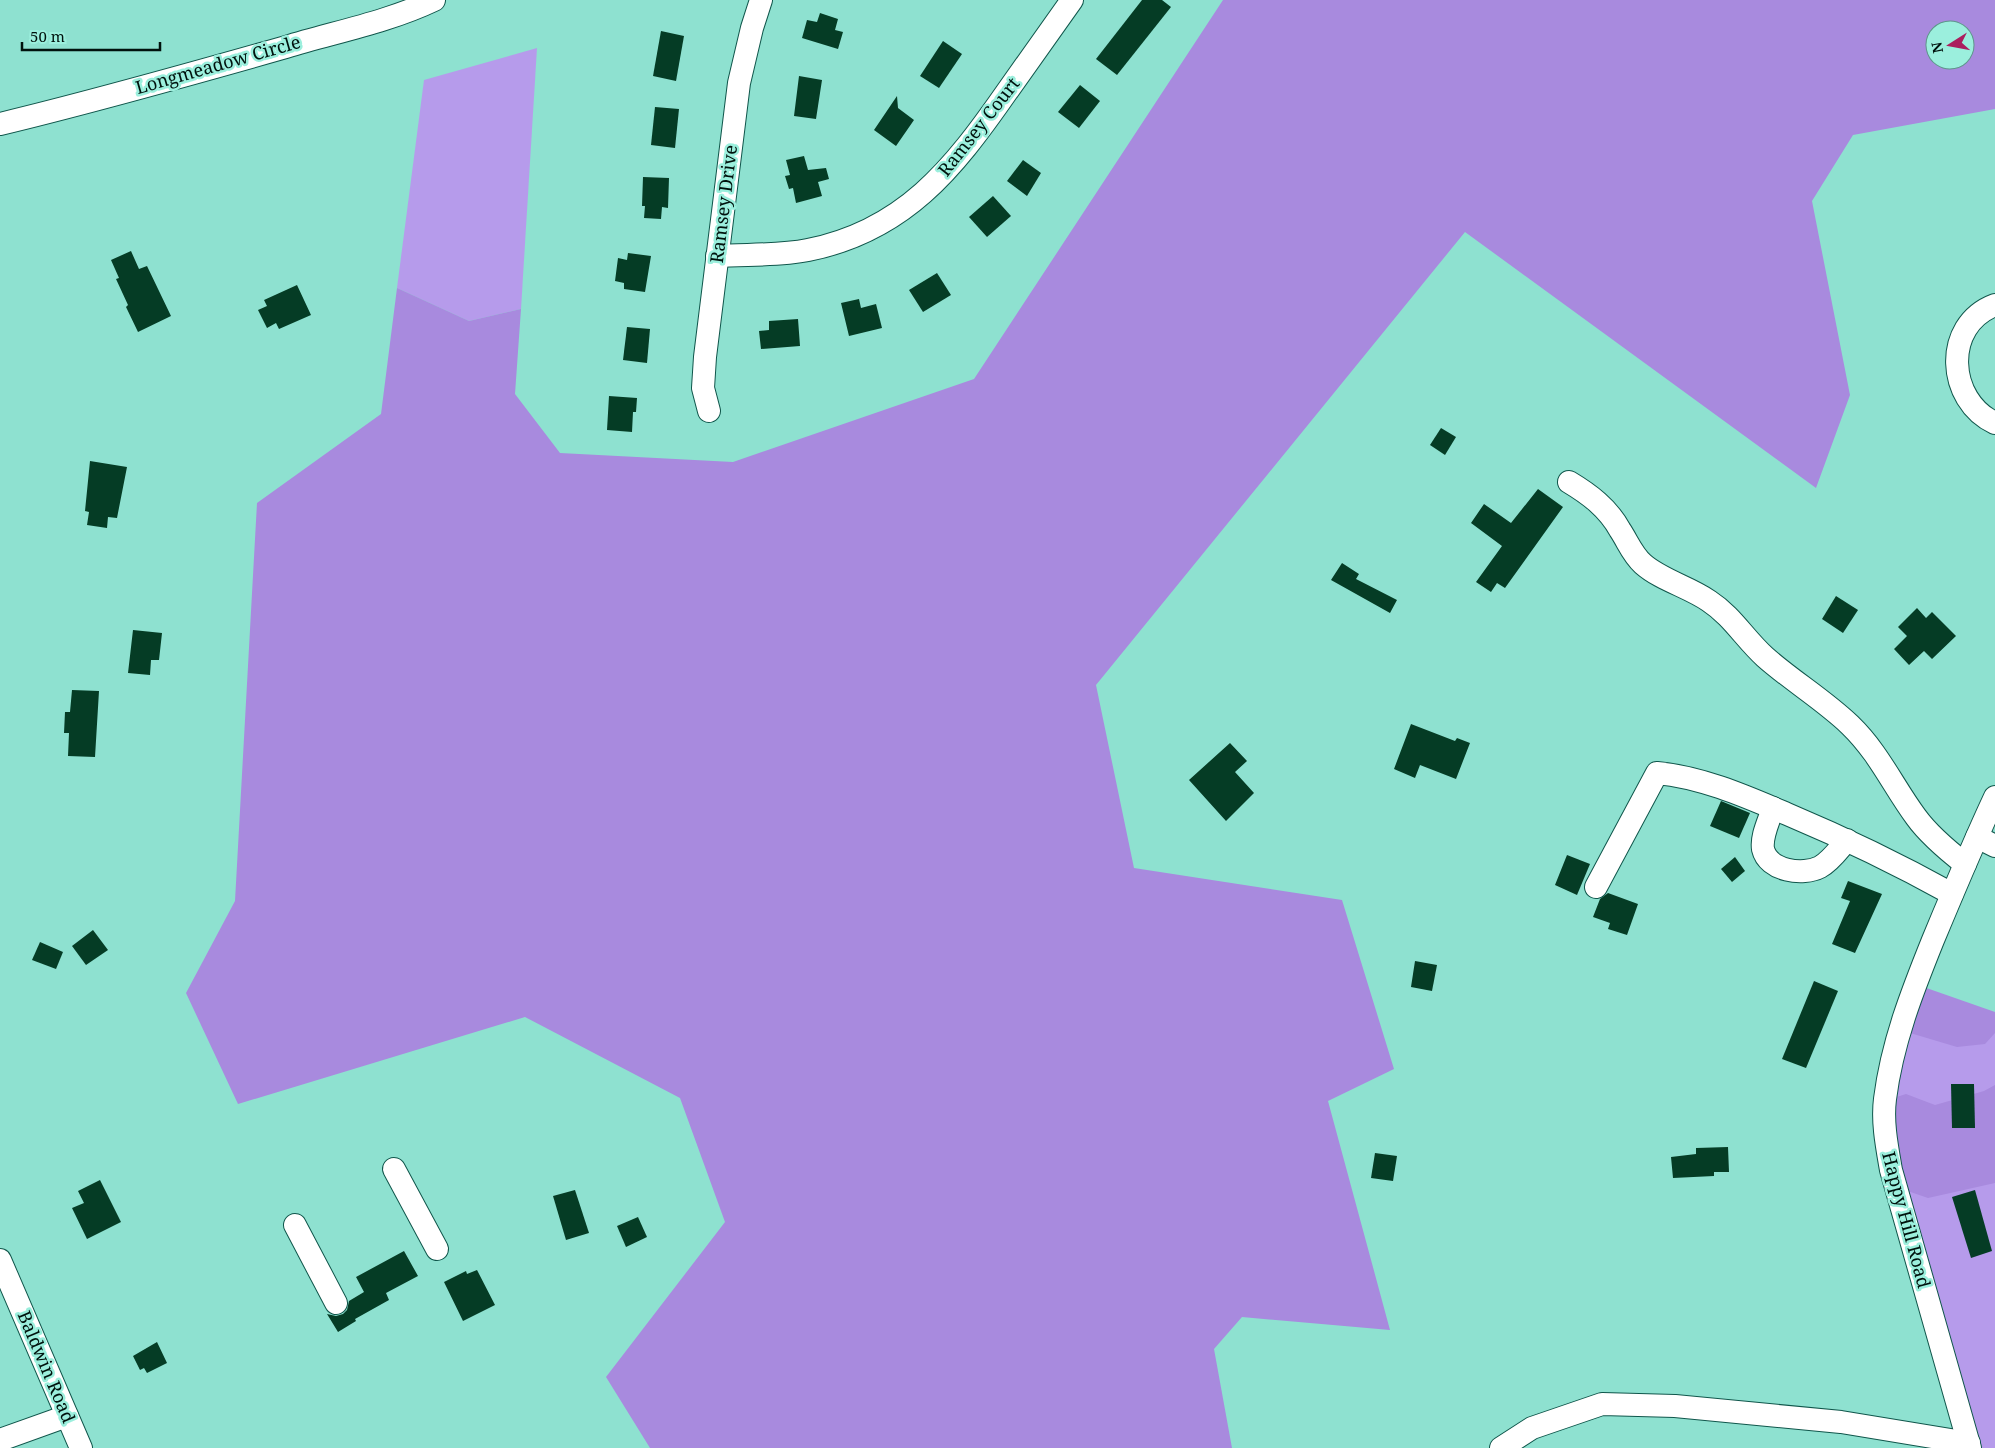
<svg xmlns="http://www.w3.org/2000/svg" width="1995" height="1448" viewBox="0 0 1995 1448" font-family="'Noto Serif',serif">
<rect width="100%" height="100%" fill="#8ee1d0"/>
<g fill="#b69beb">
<path d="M 537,48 L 521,309 L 469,321 L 397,288 L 424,80 Z"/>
<path d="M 1905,1009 L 1995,1012 L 1995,1448 L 1970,1448 L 1885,1136 Z"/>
</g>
<g fill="#a88ade" fill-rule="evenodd">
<path d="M 1223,0 L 1995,0 L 1995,109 L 1853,135 L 1812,201 L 1850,395 L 1816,488 L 1465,232 L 1096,685 L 1134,868 L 1342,900 L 1394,1069 L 1328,1101 L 1390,1330 L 1242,1317 L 1214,1349 L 1232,1448 L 650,1448 L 606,1377 L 725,1222 L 680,1098 L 525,1017 L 238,1104 L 186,993 L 235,901 L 257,503 L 381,414 L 397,288 L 469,321 L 521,309 L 515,394 L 560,453 L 733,462 L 974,379 ZM 1935,30 L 1965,30 L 1965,60 L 1935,60 Z"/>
<path d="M 1915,984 L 1995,1012 L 1995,1033 L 1985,1044 L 1957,1047 L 1900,1030 Z"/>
<path d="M 1995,1085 L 1995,1183 L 1928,1198 L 1896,1187 L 1884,1101 L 1906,1094 L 1935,1105 L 1984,1091 Z"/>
</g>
<g fill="#053c25">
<path d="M 1142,0 L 1162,0 L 1171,7 L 1117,75 L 1096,59 Z"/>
<path d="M 820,13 L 838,19 L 835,30 L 843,32 L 838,49 L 802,38 L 807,20 L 817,22 Z"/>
<path d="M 661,31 L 684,36 L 676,81 L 653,76 Z"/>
<path d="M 943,41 L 962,54 L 939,88 L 920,76 Z"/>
<path d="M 799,76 L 822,80 L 816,119 L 794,116 Z"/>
<path d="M 1080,85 L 1100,101 L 1079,128 L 1058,112 Z"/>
<path d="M 897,96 L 898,108 L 914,120 L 896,146 L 874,130 Z"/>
<path d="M 655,107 L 679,109 L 675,148 L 651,145 Z"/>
<path d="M 804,156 L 808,170 L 826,168 L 829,179 L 818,182 L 822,196 L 796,203 L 793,188 L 789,189 L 785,176 L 790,175 L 786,160 Z"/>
<path d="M 1023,160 L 1041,173 L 1027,196 L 1007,181 Z"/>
<path d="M 643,177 L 669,178 L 668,208 L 662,207 L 661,219 L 644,218 L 645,206 L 642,206 Z"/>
<path d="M 993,196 L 1011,216 L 987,237 L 969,217 Z"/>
<path d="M 131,251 L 139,269 L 147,266 L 171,316 L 138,332 L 126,307 L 128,305 L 116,279 L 119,278 L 111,260 Z"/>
<path d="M 628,253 L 651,256 L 645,292 L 624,289 L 624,283 L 615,281 L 618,258 L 627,260 Z"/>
<path d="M 937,273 L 951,295 L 923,312 L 909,290 Z"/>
<path d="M 297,285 L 311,315 L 279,329 L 276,323 L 267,328 L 258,310 L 267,306 L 264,300 Z"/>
<path d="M 859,299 L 861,308 L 876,304 L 882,328 L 849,336 L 841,303 Z"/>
<path d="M 798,319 L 800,346 L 761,349 L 759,331 L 769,330 L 769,321 Z"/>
<path d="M 627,327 L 650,329 L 647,363 L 623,360 Z"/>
<path d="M 609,396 L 637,398 L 636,412 L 633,412 L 632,432 L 607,430 Z"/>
<path d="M 1441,428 L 1456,437 L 1445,455 L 1430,445 Z"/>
<path d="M 90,461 L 127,467 L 117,518 L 108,517 L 107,528 L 87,525 L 89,512 L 85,511 Z"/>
<path d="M 1538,489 L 1563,507 L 1505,588 L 1497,583 L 1491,592 L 1476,582 L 1502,546 L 1471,523 L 1484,504 L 1511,523 Z"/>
<path d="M 1342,563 L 1359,574 L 1356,579 L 1397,600 L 1390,613 L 1331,580 Z"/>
<path d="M 1836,596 L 1858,610 L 1843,633 L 1822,619 Z"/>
<path d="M 1917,608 L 1926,618 L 1932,612 L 1956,636 L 1932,659 L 1924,651 L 1909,665 L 1894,649 L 1907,636 L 1898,627 Z"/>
<path d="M 133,630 L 162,633 L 159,660 L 151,660 L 150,675 L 128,673 Z"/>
<path d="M 72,690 L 99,691 L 95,757 L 68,756 L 69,733 L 64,733 L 65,712 L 70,712 Z"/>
<path d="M 1411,724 L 1455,741 L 1457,738 L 1470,743 L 1456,779 L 1420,765 L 1415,778 L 1394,769 Z"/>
<path d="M 1230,743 L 1247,761 L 1235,772 L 1254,793 L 1226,821 L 1189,780 Z"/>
<path d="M 1721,801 L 1750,813 L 1739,838 L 1710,826 Z"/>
<path d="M 1567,855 L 1590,864 L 1577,895 L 1555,885 Z"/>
<path d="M 1735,857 L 1745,871 L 1732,882 L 1721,869 Z"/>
<path d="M 1848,881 L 1882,894 L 1855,953 L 1832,944 L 1850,901 L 1841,898 Z"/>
<path d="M 1608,893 L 1638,904 L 1627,935 L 1608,929 L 1610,923 L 1593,917 L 1600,899 Z"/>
<path d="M 93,930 L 108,950 L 86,965 L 72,946 Z"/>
<path d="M 40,942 L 63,952 L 56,969 L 32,960 Z"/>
<path d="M 1415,961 L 1437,965 L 1432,991 L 1411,987 Z"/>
<path d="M 1814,981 L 1838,991 L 1806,1068 L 1782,1059 Z"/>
<path d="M 1951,1084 L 1974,1084 L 1975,1128 L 1952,1128 Z"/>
<path d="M 1728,1147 L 1729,1172 L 1714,1172 L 1714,1176 L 1673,1178 L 1671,1157 L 1696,1154 L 1696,1148 Z"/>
<path d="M 1375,1153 L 1397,1156 L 1393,1181 L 1371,1178 Z"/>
<path d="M 100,1180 L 121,1222 L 87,1239 L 72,1208 L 84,1203 L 78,1191 Z"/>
<path d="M 575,1190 L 589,1233 L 566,1240 L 553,1196 Z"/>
<path d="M 1975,1190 L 1992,1251 L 1971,1258 L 1952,1197 Z"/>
<path d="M 638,1217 L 647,1237 L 626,1247 L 617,1226 Z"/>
<path d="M 404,1251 L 418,1276 L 386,1293 L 389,1300 L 355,1319 L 356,1321 L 338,1332 L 327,1314 L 336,1316 L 343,1314 L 347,1310 L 349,1301 L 364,1292 L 356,1277 Z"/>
<path d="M 477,1270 L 495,1305 L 463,1321 L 444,1282 L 466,1271 L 467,1274 Z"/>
<path d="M 157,1342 L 167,1363 L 147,1373 L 144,1368 L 140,1370 L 133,1356 Z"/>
</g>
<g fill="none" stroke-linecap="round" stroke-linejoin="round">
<g stroke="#10564b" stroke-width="24">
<g id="minor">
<path d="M 0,124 C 96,101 191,74 286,47 C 335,32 388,22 434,0"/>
<path d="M 717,256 C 747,254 779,256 808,250 C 904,231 953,169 1006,93 C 1028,62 1050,31 1072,0"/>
<path d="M 1995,305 C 1942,325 1947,401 1995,423"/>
<path d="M 709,411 L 703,388 L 705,357 L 739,83 L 752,28 L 761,0"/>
<path d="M 1569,482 C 1589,494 1608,508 1620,530 C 1628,542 1632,554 1643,564 C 1661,580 1689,587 1709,601 C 1732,616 1745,639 1765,657 C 1792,681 1824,700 1850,725 C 1879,753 1893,786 1916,817 C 1929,835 1947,850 1965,864"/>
<path d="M 1773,808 C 1769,821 1761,836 1763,849 C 1768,871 1803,876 1820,867 C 1831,861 1839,849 1847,840"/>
<path d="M 1977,837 L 1995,846"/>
<path d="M 1596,887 L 1657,773 C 1702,777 1747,797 1787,814 C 1844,838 1898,864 1952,894"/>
<path d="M 394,1169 L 437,1249"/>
<path d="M 295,1225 L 336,1303"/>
<path d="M 0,1260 L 81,1448"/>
<path d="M 0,1440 L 67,1416"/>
<path d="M 1501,1448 L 1532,1428 L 1602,1404 L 1675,1406 L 1841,1422 L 1969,1443"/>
<path d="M 1970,1448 L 1891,1170 C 1887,1147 1882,1122 1885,1099 C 1892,1043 1912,992 1933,940 C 1953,892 1973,844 1995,797"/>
</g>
</g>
<use href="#minor" stroke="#fff" stroke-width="22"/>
</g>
<g text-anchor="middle" stroke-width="5" stroke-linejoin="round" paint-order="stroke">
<g font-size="18" fill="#00120d" stroke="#9befdd">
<text transform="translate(218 65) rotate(-16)" y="6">Longmeadow Circle</text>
<text transform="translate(979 127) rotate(-52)" y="6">Ramsey Court</text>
<text transform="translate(724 204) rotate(-83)" y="6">Ramsey Drive</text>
<text transform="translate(1906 1220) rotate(75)" y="6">Happy Hill Road</text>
<text transform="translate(46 1367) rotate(67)" y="6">Baldwin Road</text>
</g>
</g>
<g transform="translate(1950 45) rotate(259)"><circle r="24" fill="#9befdd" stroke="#5d978a"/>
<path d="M0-4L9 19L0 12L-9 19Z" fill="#ab1f5e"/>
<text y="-8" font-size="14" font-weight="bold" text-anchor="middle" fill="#00120d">N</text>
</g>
<path d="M22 42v8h138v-8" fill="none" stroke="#00120d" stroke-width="2.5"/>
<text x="30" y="42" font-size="15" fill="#00120d" stroke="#9befdd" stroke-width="4" paint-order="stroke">50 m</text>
</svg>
